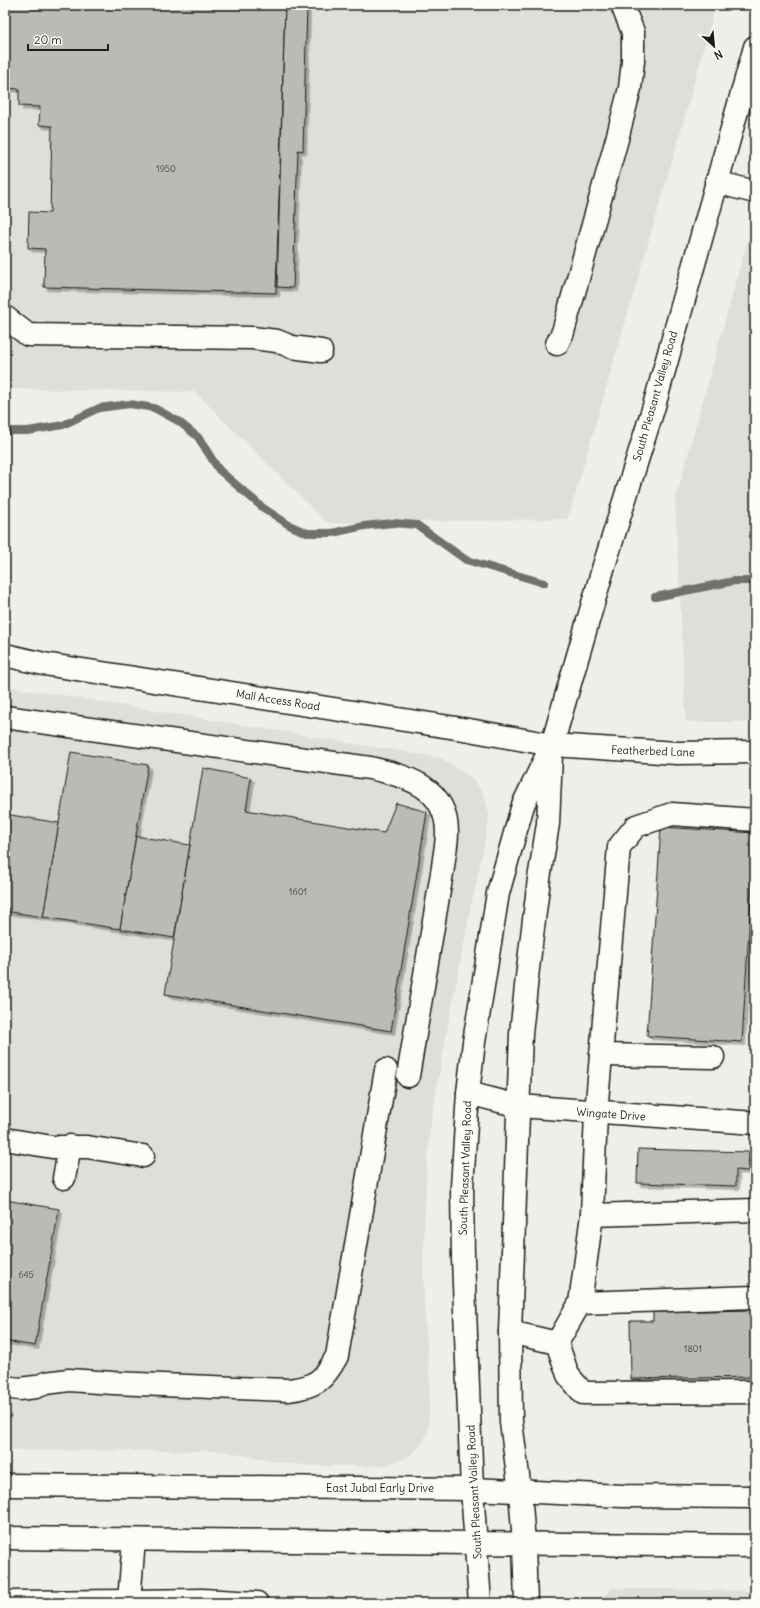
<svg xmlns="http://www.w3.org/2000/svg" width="760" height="1608" viewBox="0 0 760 1608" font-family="Delius,sans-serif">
<defs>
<filter id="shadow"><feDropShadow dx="3.5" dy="3.5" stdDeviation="0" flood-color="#0004"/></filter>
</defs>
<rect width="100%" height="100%" fill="#f0eeea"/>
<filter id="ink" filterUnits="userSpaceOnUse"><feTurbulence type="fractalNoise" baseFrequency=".025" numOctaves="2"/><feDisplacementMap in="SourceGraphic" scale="8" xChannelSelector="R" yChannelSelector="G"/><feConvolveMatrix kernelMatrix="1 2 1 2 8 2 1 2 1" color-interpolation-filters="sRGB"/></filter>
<g filter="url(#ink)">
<g fill="#e0deda">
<path d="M 5,5 L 716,5 L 679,137 L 568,519 L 327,523 L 195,392 L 5,389 Z"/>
<path d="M 755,213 L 755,722 L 686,722 L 675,501 Z"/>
<path d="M 5,686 L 441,758 L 469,776 L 480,788 L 486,801 L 489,815 L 487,831 L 470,912 L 446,1036 L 432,1115 L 427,1160 L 424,1231 L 424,1302 L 430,1384 L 429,1416 L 428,1431 L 423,1443 L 415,1451 L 406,1458 L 384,1466 L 315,1466 L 290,1464 L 222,1451 L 5,1450 Z"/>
<path d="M 612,1588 L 755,1591 L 755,1603 L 596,1603 Z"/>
</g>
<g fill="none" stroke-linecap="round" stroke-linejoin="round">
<g stroke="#706f6d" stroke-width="8">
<path d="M 5,431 L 28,431 L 63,425 L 99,408 L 130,404 L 154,408 L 178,421 L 198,437 L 219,470 L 262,507 L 289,525 L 307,533 L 332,533 L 364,526 L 393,523 L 417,525 L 466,560 L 544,583"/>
<path d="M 655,597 L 734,581 L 755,581"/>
</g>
</g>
<g fill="#bbbab6" stroke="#1c1c1c" filter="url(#shadow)">
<path d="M 8,5 L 285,5 L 276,293 L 44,287 L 45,249 L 28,248 L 29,212 L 50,213 L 52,126 L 39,125 L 40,107 L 19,106 L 19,89 L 5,88 Z"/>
<path d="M 285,5 L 307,5 L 303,151 L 298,150 L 293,288 L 277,287 Z"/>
<path d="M 71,752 L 148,765 L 120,929 L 43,917 Z"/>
<path d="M 203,768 L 251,778 L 246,810 L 384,833 L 396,803 L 427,812 L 391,1031 L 165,994 Z"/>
<path d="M 5,814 L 59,823 L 43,917 L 5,911 Z"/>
<path d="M 661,827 L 755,833 L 742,1042 L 647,1036 Z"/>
<path d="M 136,836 L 190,845 L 174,938 L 120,929 Z"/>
<path d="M 638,1149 L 749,1152 L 748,1171 L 736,1170 L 736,1186 L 637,1183 Z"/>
<path d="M 5,1200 L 59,1209 L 35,1346 L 5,1341 Z"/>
<path d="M 755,1310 L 755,1377 L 631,1379 L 630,1321 L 653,1321 L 653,1312 Z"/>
</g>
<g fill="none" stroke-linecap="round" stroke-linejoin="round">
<g stroke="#1c1c1c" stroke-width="25">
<g id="minor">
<path d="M 716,182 L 755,192"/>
<path d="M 5,317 L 28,335 L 252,338 L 277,341 L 292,347 L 321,351"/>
<path d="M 557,344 L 563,332 L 617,139 L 630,88 L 633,61 L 633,32 L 622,5"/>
<path d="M 5,655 L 44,664 L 469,730 L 552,745 L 677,753 L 755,752"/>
<path d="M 5,717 L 370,768 C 407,776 447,787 447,833 C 447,844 444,856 443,867 L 408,1076"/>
<path d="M 601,1055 L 713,1057"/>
<path d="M 468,1093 L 519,1106 L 755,1123"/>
<path d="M 5,1139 L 52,1147 L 87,1147 L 143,1156"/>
<path d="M 64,1178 L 70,1146"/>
<path d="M 592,1215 L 755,1210"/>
<path d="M 755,1297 L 580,1303 L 557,1343 L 568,1375 L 583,1393 L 755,1392"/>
<path d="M 580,1303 L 592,1215 L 596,1113 L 619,847 L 636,826 L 672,814 L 755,820"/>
<path d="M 510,1332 L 557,1343"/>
<path d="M 5,1387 L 19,1389 L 36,1387 L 46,1383 L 69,1380 L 113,1383 L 288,1390 C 316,1387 324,1380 337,1356 L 386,1070"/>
<path d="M 134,1540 L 129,1601 L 202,1600 L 257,1603"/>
<path d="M 5,1602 L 129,1601"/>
</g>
</g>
<g stroke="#1c1c1c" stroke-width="25">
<g id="major">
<path d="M 5,1485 L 472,1489 L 623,1496 L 755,1497"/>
<path d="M 5,1538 L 755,1546"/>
<path d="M 480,1603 L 472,1489 L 463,1258 L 462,1187 L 468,1093 L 474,1042 L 498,893 L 523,805 L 552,745 L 603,569 L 654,406 L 755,47"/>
<path d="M 526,1603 L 524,1543 L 520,1491 L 511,1422 L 510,1332 L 521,1034 L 527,977 L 539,879 L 548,824 L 551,755"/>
</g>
</g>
<use href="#minor" stroke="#fdfcf7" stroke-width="22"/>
<use href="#major" stroke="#fdfcf7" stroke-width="22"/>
</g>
</g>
<g text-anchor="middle" stroke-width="3.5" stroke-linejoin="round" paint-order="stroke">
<g font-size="9" fill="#444442">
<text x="166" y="172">1950</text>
<text x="298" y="895">1601</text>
<text x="26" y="1278">645</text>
<text x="693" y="1352">1801</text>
</g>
<g font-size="11" fill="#1c1c1c" stroke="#fdfcf7">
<text transform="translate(655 396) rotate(-74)" y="4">South Pleasant Valley Road</text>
<text transform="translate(278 700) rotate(9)" y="4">Mall Access Road</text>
<text transform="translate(653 751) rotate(2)" y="4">Featherbed Lane</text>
<text transform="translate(611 1114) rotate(4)" y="4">Wingate Drive</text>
<text transform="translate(465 1168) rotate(-88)" y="4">South Pleasant Valley Road</text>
<text x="380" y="1492">East Jubal Early Drive</text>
<text transform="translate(474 1492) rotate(-93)" y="4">South Pleasant Valley Road</text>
</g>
</g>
<rect width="760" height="1608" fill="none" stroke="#fdfcf7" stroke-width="20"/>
<rect x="10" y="10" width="740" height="1588" fill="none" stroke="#1c1c1c" stroke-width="1.5" filter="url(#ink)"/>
<g transform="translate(714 46) rotate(153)" stroke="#fdfcf7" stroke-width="3" paint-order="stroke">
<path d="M0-3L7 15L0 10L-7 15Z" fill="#1c1c1c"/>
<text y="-6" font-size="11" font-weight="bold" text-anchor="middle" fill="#1c1c1c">N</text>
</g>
<path d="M28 44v6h80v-6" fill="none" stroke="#1c1c1c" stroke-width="2"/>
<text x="34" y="44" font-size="12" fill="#1c1c1c" stroke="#fdfcf7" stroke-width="3" paint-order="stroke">20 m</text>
</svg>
